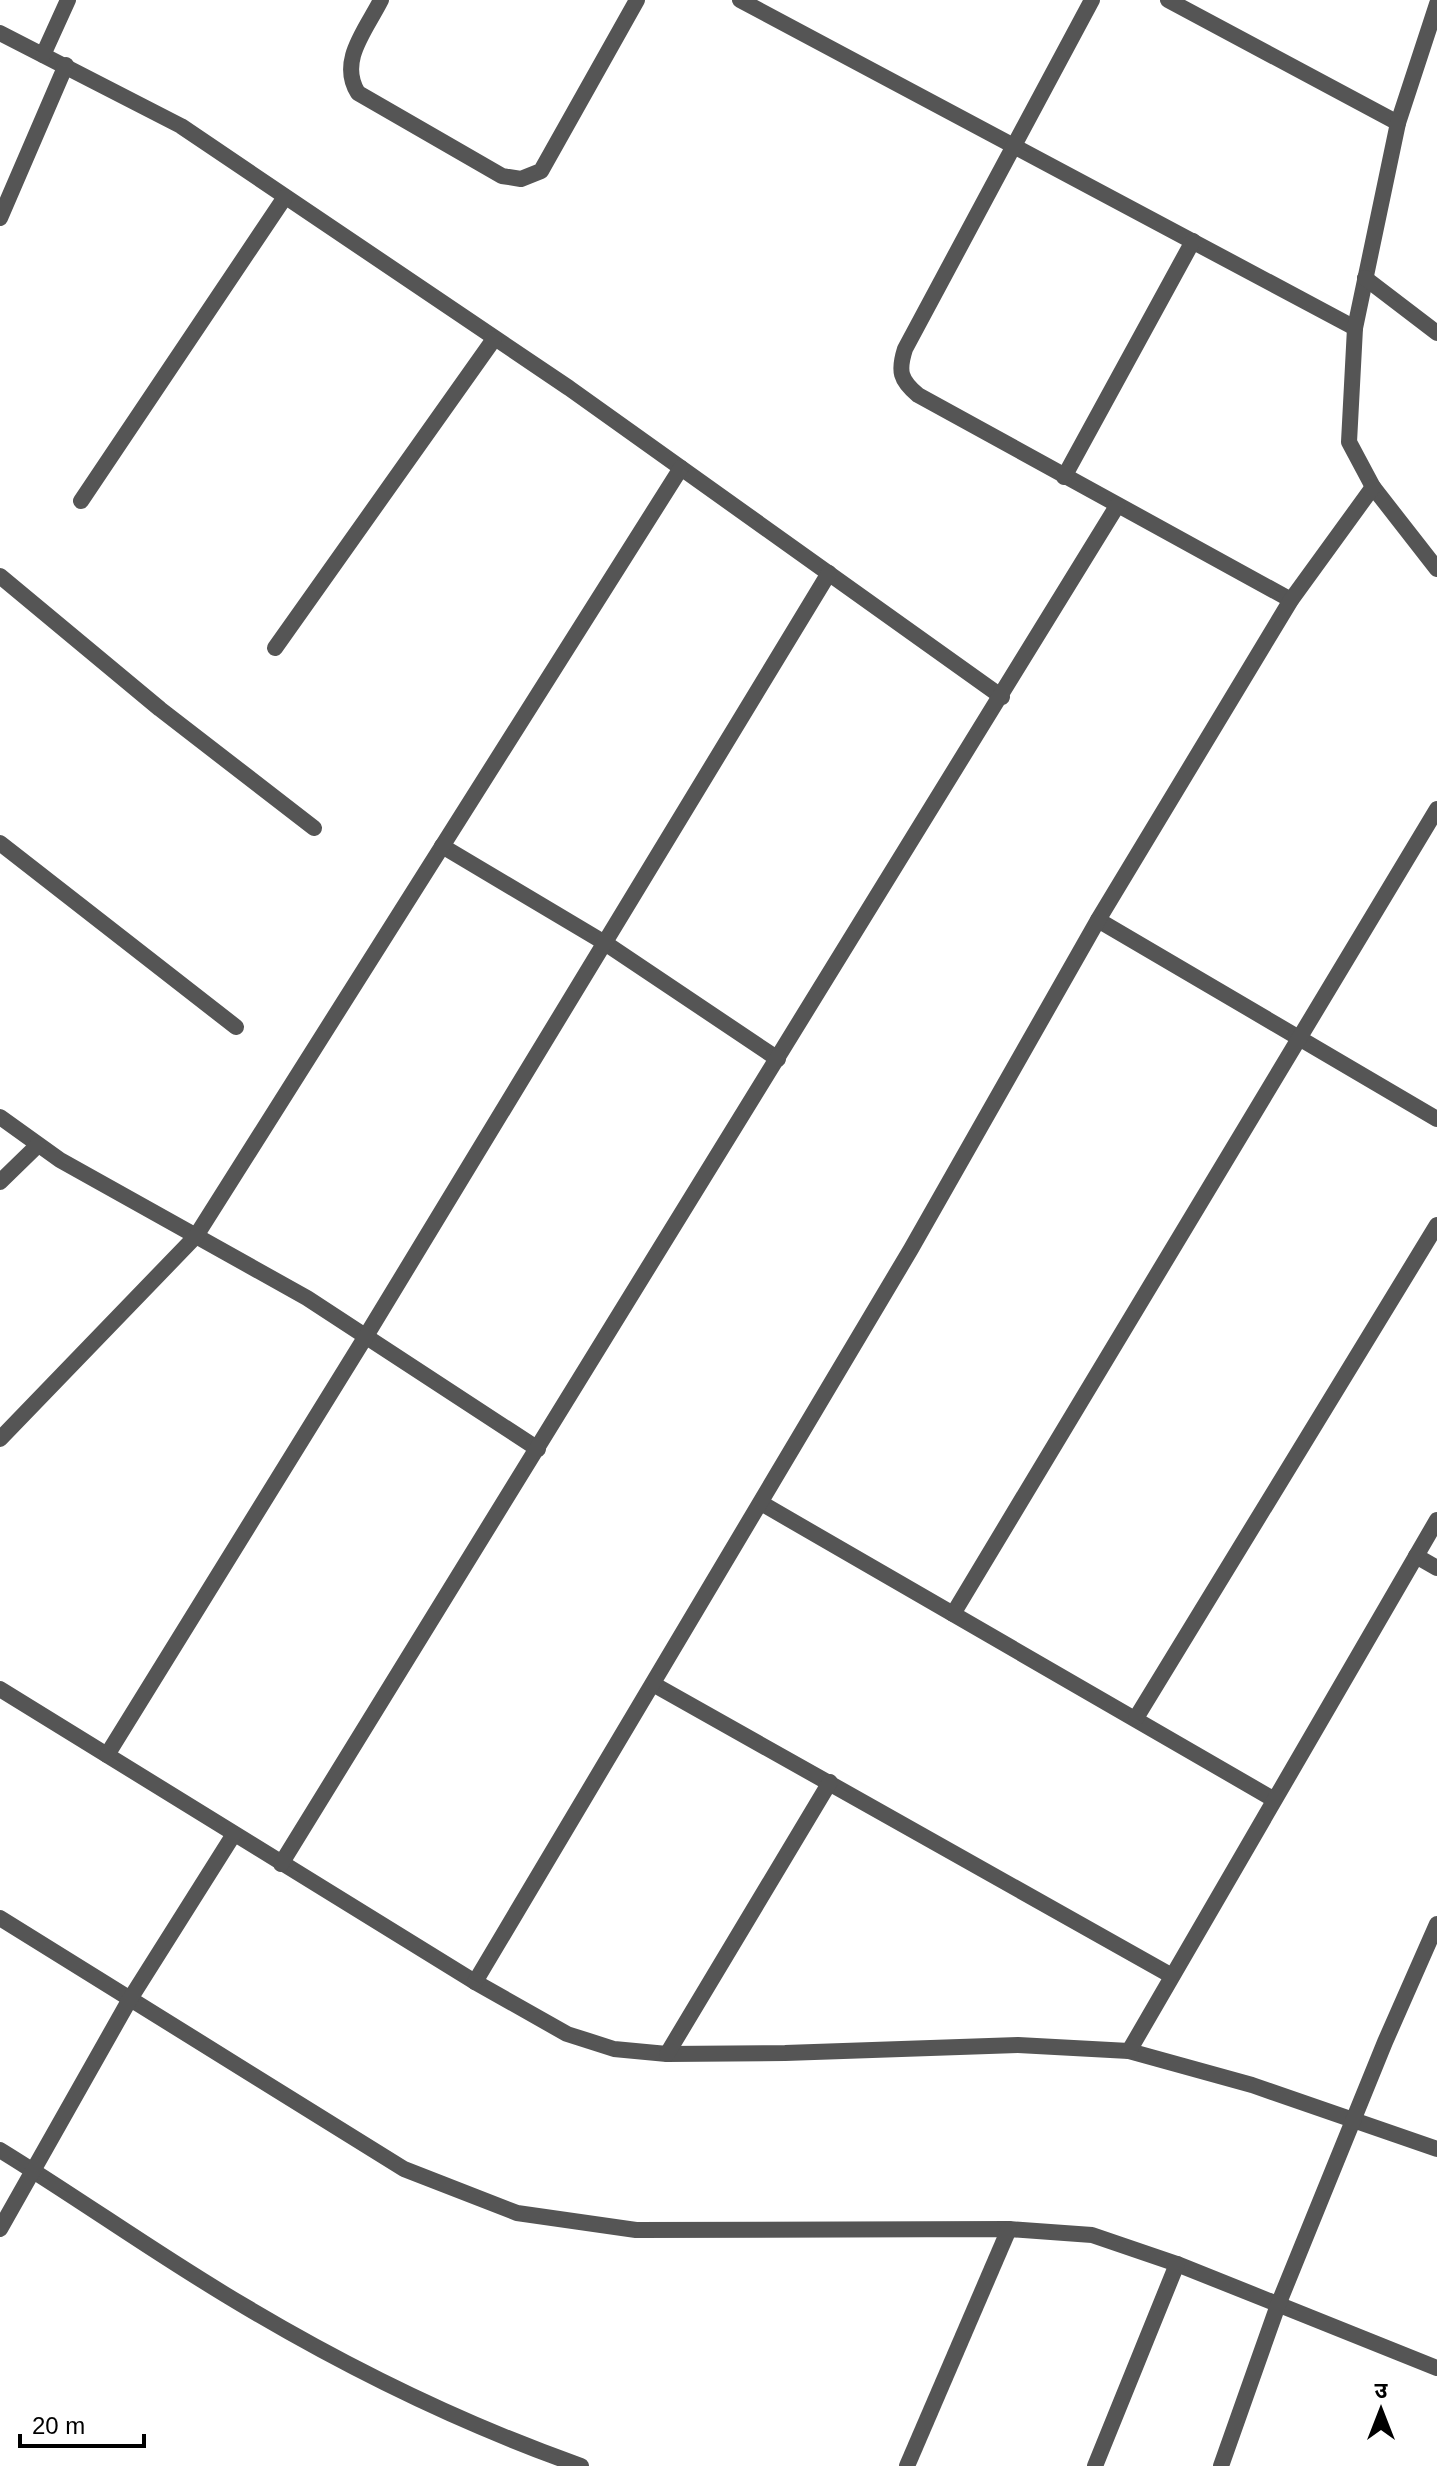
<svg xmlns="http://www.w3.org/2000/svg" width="1437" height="2466" viewBox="0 0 1437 2466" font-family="Arial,'Noto Sans Devanagari',sans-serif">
<rect width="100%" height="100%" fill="#fff"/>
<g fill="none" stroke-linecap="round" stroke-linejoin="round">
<g stroke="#555" stroke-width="16">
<path d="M 381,0 C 366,30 338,61 358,93 L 502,176 L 521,179 L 541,171 L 637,0"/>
<path d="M 740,0 L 1355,328"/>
<path d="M 1092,0 L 905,349 C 898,371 900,380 918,395 L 1291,600"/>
<path d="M 1168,0 L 1398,123"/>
<path d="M 1437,4 L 1398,123 L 1355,328 L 1349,442 L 1373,487 L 1437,569"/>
<path d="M 0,33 L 181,126 L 569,388 L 1002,697"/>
<path d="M 43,55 L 68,0"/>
<path d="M 0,218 L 66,65"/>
<path d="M 1365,278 L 1437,333"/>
<path d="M 1064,477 L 1193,241"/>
<path d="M 81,501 L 285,197"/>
<path d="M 0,576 L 160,709 L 314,828"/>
<path d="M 275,648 L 494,339"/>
<path d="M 0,843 L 236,1027"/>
<path d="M 442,846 L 605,943 L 778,1059"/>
<path d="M 1098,920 L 1437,1119"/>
<path d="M 0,1117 L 60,1160 L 307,1298 L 538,1449"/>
<path d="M 0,1182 L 38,1145"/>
<path d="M 0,1439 L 196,1236 L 681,468"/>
<path d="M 761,1503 L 1273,1799"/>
<path d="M 1416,1556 L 1437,1568"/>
<path d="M 953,1614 L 1437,809"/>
<path d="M 653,1684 L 1172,1976"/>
<path d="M 0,1689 L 475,1982 L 567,2034 L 614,2049 L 667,2054 L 785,2053 L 1018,2045 L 1129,2051 L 1252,2085 L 1437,2149"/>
<path d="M 1136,1718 L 1437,1225"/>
<path d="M 107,1755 L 366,1336 L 829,573"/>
<path d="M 281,1864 L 1117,506"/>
<path d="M 0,1918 L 404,2169 L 517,2213 L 636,2230 L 1009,2229 L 1092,2235 L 1177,2264 L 1437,2368"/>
<path d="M 475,1982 L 911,1249 L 1098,920 L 1291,600 L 1373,487"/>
<path d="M 1129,2051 L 1437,1520"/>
<path d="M 667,2054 L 830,1782"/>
<path d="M 0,2150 C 83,2201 162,2258 246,2307 C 352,2370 465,2425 581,2466"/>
<path d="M 0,2229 L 130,1999 L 234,1834"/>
<path d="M 907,2466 L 1009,2229"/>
<path d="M 1095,2466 L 1177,2264"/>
<path d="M 1221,2466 L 1278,2305 L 1385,2042 L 1437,1924"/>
</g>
</g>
<g transform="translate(1381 2410)" stroke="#ffffff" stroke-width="6" paint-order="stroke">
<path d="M0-6L14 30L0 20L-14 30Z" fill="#000000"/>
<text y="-12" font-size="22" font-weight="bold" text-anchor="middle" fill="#000000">उ</text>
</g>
<path d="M20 2434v12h124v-12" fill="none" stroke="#000000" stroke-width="4"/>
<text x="32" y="2434" font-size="24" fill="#000000" stroke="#ffffff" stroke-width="6" paint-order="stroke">20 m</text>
</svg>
